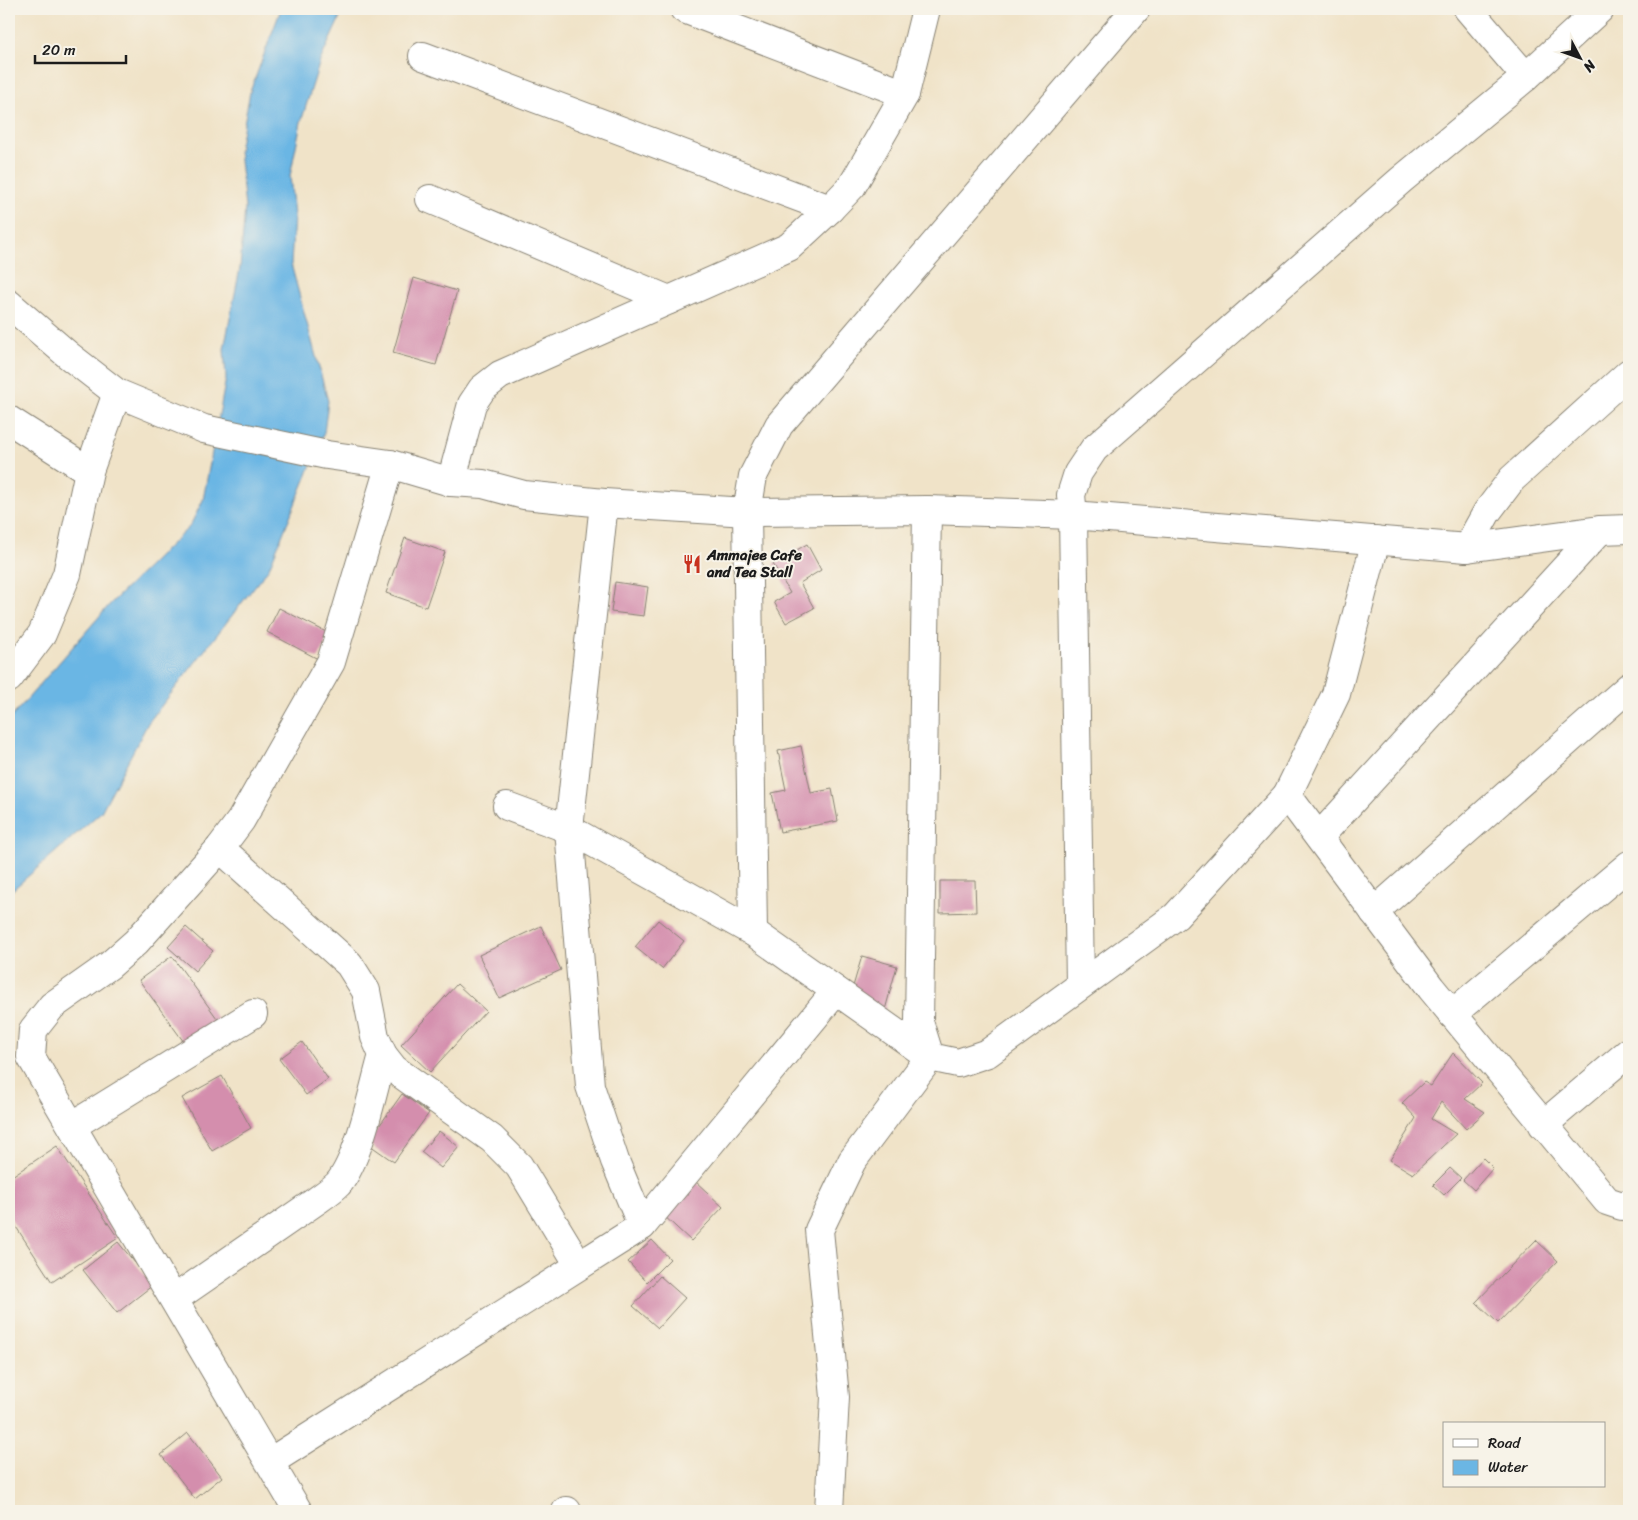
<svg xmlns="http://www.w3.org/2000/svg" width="1638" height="1520" viewBox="0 0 1638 1520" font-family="Sriracha,sans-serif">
<rect width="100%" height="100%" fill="#f7f3e8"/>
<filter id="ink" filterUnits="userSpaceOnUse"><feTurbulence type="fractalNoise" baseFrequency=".02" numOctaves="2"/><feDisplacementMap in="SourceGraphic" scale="10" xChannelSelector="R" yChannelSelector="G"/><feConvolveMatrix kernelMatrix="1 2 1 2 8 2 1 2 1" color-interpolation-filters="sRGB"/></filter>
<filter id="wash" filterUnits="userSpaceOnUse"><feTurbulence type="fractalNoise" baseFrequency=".0096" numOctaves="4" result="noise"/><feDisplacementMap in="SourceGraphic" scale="20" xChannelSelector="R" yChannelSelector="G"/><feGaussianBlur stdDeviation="1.12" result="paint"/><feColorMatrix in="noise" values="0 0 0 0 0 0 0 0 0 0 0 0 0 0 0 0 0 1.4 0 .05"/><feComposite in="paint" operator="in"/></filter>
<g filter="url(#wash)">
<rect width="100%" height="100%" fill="#f0e3c8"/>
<path fill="#6bb6e4" stroke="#446980" d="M 281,9 L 344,9 L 320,61 L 301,122 L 290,176 L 294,216 L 291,264 L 328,401 L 324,433 L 269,568 L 148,723 L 101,812 L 9,893 L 9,720 L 111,603 L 190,526 L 203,500 L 226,378 L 224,349 L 240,268 L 245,208 L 239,150 L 250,92 Z"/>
<g id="blocks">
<g fill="#d48ead">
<path d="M 414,278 L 457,291 L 436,365 L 393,353 Z"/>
<path d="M 405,538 L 445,552 L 426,607 L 386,593 Z"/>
<path d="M 807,544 L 821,570 L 800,583 L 814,608 L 786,623 L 774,602 L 790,593 L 773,564 Z"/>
<path d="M 615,582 L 648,587 L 644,616 L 611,612 Z"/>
<path d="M 279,608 L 330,634 L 318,659 L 267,632 Z"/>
<path d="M 801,746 L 811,793 L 832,789 L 838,821 L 780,832 L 772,793 L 786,790 L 778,751 Z"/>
<path d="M 940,881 L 975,881 L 976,912 L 940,913 Z"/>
<path d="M 658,920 L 684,941 L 662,969 L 635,947 Z"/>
<path d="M 541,926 L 561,970 L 499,998 L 479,955 Z"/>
<path d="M 186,927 L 213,951 L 195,971 L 168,947 Z"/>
<path d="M 172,956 L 222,1025 L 189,1049 L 139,980 Z"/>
<path d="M 862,956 L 897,966 L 885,1010 L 849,1000 Z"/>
<path d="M 457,984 L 486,1011 L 430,1072 L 401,1045 Z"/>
<path d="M 302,1042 L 328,1079 L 306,1095 L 279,1059 Z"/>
<path d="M 1453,1053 L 1482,1083 L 1465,1099 L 1485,1112 L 1466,1129 L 1441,1102 L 1431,1119 L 1456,1134 L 1413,1174 L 1390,1160 L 1416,1118 L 1402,1103 L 1424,1082 L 1431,1086 Z"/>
<path d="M 222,1076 L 251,1128 L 212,1151 L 182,1098 Z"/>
<path d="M 402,1094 L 429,1113 L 394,1162 L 367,1143 Z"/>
<path d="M 439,1131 L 459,1147 L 441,1168 L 421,1152 Z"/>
<path d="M 57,1146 L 118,1238 L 52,1282 L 9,1216 L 9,1178 Z"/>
<path d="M 1483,1158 L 1493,1168 L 1474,1190 L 1463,1180 Z"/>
<path d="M 1450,1168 L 1461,1178 L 1444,1195 L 1433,1185 Z"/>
<path d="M 694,1180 L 723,1207 L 691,1241 L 662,1214 Z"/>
<path d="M 652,1240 L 670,1259 L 647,1282 L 628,1262 Z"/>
<path d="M 1536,1240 L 1558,1261 L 1498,1323 L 1476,1302 Z"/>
<path d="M 118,1242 L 153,1285 L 117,1313 L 83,1270 Z"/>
<path d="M 660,1276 L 685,1298 L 658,1328 L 633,1306 Z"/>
<path d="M 188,1433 L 222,1477 L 195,1499 L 161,1455 Z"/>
</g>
</g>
</g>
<g filter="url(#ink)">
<use href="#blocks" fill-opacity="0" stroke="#868072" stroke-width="1"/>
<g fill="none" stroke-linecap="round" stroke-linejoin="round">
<g stroke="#868072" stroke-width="30">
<g id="minor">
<path d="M 684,9 L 905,94"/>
<path d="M 1468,9 L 1526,77"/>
<path d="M 423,56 L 830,209"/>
<path d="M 430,199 L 669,300"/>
<path d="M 9,420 L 89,471"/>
<path d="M 451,482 L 472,404 L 482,389 L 500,375 L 789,247 L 830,209 L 852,186 L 905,94 L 926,9"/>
<path d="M 604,503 L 569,829 L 753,932"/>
<path d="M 927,510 L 919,1022 L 930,1057 L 958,1063 L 988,1053 L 1176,916 L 1287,795"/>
<path d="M 1376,540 L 1336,694 L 1287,795 L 1431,988 L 1607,1201 L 1622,1206 L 1629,1203"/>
<path d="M 1467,548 L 1487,512 L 1512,479 L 1629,373"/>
<path d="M 9,678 L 42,634 L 67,574 L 89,471 L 117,393"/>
<path d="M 507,806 L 569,829 L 590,1086 L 615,1161 L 642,1226 L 836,991"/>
<path d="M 1319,837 L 1600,530"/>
<path d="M 220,848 L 349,964 L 366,991 L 375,1037 L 383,1055 L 394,1069 L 492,1139 L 519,1166 L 579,1265"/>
<path d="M 1374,912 L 1629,687"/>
<path d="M 1080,985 L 1073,515 L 1071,495 L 1078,473 L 1094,449 L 1401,180 L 1526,77 L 1600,9"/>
<path d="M 1452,1014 L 1629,865"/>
<path d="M 1543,1125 L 1629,1052"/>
<path d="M 72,1126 L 253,1014"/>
<path d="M 174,1299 L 316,1201 C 323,1196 332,1190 338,1184 C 360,1158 373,1089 383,1055"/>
<path d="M 270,1462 L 642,1226"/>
<path d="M 298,1511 L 31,1057 L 33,1030 L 52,1006 L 110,965 L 136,942 L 220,848 L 241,820 L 331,662 L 390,464"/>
<path d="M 566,1511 L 567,1511"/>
<path d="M 829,1511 L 835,1397 L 819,1230 L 852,1161 L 930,1057 L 753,932 L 747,512 L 753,476 L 779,425 L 1136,9"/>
</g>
</g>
<g stroke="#868072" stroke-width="30">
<path id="major" d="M 9,304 L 68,355 L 117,393 L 204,429 L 327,455 L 390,464 L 451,482 L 483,484 L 524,495 L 604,503 L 747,512 L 927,510 L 1073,515 L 1467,548 L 1600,530 L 1629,529"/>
</g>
<use href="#minor" stroke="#fff" stroke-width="28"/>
<use href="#major" stroke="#fff" stroke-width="28"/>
</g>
</g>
<defs>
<g id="restaurant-bare" transform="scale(1.5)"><path d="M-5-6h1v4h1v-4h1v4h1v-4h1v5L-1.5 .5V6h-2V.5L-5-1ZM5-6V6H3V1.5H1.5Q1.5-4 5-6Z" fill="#c8321e" stroke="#f7f3e8" stroke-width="2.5" paint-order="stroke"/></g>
</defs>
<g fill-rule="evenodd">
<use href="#restaurant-bare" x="692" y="564"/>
</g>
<g text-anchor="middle" stroke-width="4" stroke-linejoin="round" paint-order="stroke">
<g font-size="15" font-weight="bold" fill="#1c1c1c" stroke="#f7f3e8" text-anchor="start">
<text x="707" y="560">Ammajee Cafe<tspan x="707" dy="17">and Tea Stall</tspan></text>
</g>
</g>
<rect width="1638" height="1520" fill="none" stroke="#f7f3e8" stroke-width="30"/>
<rect x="1443" y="1422" width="162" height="65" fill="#f7f3e8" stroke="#9f9d96"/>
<rect x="1453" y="1439" width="25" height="8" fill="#ffffff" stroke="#9f9d96"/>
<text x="1488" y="1448" font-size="15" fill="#1c1c1c">Road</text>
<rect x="1453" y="1460" width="25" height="15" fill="#6bb6e4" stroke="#9f9d96"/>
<text x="1488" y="1472" font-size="15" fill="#1c1c1c">Water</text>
<g transform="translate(1580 58) rotate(131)" stroke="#f7f3e8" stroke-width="4" paint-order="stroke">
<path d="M0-4L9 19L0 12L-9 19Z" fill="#1c1c1c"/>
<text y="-8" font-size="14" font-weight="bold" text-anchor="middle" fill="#1c1c1c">N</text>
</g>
<path d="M35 55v8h91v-8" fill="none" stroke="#1c1c1c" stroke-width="2.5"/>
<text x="42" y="55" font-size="15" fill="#1c1c1c" stroke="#f7f3e8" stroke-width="4" paint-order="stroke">20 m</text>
</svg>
